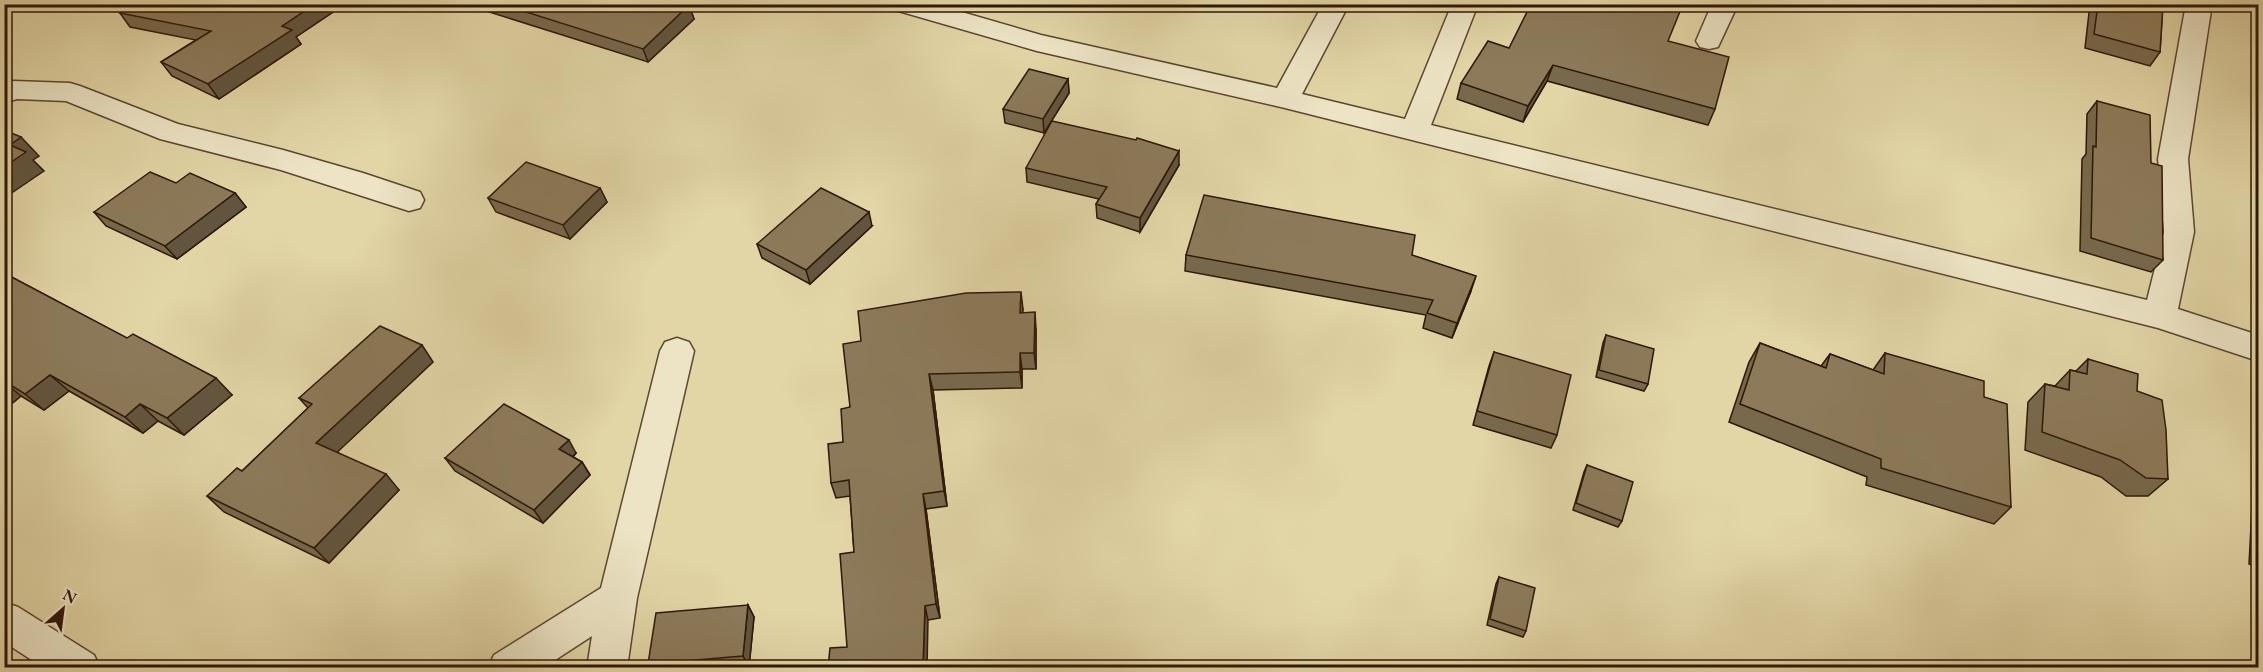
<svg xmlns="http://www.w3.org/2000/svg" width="2263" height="672" viewBox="0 0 2263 672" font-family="'EB Garamond',serif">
<rect width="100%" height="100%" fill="#e2d5a6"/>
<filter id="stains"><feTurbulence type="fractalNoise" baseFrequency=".00333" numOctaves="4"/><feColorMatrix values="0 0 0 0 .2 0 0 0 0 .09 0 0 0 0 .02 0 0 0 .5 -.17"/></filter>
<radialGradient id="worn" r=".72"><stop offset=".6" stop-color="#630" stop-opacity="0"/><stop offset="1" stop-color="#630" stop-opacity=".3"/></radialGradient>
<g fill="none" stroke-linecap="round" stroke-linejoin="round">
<g stroke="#5c462f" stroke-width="3">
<g id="minor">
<path d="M 891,4 L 934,4 L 1041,35 L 1277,88 L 1323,4 L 1349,4 L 1302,94 L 1405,119 L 1452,4 L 1478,4 L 1431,125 L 2147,300 L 2164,232 L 2158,159 L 2186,4 L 2212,4 L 2188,159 L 2194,232 L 2178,309 L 2258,335 L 2258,361 L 2158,328 L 1285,108 L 1037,51 L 895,10 Z"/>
<path d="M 1712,4 L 1738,4 L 1718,47 L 1709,49 L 1700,47 L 1696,41 Z"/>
<path d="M 14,81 L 70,83 L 80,86 L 178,124 L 283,150 L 363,173 L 420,192 L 424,200 L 420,208 L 409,211 L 281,170 L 160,139 L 66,101 L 17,99 L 4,103 L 4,83 Z"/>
<path d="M 677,338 L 689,342 L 694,351 L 637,598 L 627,668 L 587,668 L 592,636 L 543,668 L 488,668 L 494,655 L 601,588 L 660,351 L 665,342 Z"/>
<path d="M 4,602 L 18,607 L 94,655 L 100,668 L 44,668 L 4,642 Z"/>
</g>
</g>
<use href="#minor" fill="#ece4c5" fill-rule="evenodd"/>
</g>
<g fill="#78694d" stroke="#2f1707" stroke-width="1.5">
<path d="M 130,4 L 345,4 L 296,37 L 301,44 L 219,99 L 172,76 L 161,62 L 196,40 L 130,27 L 120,13 Z"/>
<path d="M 464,4 L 686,4 L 689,5 L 694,19 L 648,62 Z"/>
<path d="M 2090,4 L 2163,4 L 2160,52 L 2150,66 L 2085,48 Z"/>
<path d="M 1668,41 L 1715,109 L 1708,125 L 1547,81 L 1523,122 L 1457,99 L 1461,83 L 1509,48 Z"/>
<path d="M 1068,79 L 1069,93 L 1044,133 L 1005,123 L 1003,109 Z"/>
<path d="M 2097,101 L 2151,163 L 2163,260 L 2151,272 L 2080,251 L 2082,159 L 2086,154 L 2087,114 Z"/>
<path d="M 1179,165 L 1140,232 L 1097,218 L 1096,204 L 1099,199 L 1027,182 L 1026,168 Z"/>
<path d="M 176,183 L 235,193 L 246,207 L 177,259 L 106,226 L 94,212 Z"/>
<path d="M 600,188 L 607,202 L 570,239 L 496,212 L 488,198 Z"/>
<path d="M 872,226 L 810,284 L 762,258 L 757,244 Z"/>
<path d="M 1186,255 L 1412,255 L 1471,291 L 1452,338 L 1423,328 L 1426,315 L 1185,271 Z"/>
<path d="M 4,273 L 232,395 L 184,435 L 158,421 L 143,433 L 69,391 L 44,410 L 21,396 L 10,405 L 4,401 Z"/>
<path d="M 1023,309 L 1022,313 L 1036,329 L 1036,369 L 1022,369 L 1022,388 L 933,390 L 947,506 L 926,509 L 940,618 L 928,620 L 847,647 L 854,552 L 850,496 L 836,498 L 831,483 L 843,442 L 850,407 L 861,341 Z"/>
<path d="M 1606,335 L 1648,384 L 1644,391 L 1596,377 L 1603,343 Z"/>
<path d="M 1760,343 L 1821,366 L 1830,354 L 1873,370 L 1885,353 L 1984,397 L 2011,507 L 1994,524 L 1866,485 L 1867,477 L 1729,422 L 1749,362 Z"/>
<path d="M 1494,352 L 1557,435 L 1551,448 L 1473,425 L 1489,366 Z"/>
<path d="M 2088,359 L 2137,391 L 2168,479 L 2148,496 L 2126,496 L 2101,477 L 2025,450 L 2028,402 L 2045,384 L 2055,386 L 2070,370 L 2076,371 Z"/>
<path d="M 433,362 L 337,452 L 399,490 L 329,563 L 224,512 L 207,496 L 242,471 L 308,408 L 299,398 Z"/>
<path d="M 2259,448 L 2259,568 L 2249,564 L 2255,451 Z"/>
<path d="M 576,453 L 573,457 L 582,462 L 590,475 L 543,523 L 455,471 L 445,458 Z"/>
<path d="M 1587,465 L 1622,521 L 1618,527 L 1573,510 L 1584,472 Z"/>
<path d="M 1499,577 L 1526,631 L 1523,637 L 1487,625 L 1496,584 Z"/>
<path d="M 748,605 L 754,617 L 749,667 L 651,668 L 648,664 Z"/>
</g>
<g fill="#62553f" stroke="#2f1707" stroke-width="1.5">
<path d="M 4,4 L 7,4 L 9,6 L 4,9 Z"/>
<path d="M 315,4 L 345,4 L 296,37 L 301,44 L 219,99 L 208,84 L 282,26 Z"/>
<path d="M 689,5 L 694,19 L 648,62 L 643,49 Z"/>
<path d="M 1553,65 L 1547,81 L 1523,122 L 1528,106 Z"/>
<path d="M 1068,79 L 1069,93 L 1044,133 L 1043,119 Z"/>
<path d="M 21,137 L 39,156 L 33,160 L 44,171 L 4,198 L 4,167 L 10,145 Z"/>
<path d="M 1179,151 L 1179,165 L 1140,232 L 1140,218 Z"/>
<path d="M 600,188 L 607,202 L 570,239 L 563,225 Z"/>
<path d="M 235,193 L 246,207 L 177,259 L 165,246 Z"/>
<path d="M 869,212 L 872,226 L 810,284 L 806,270 Z"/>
<path d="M 1476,276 L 1471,291 L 1452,338 L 1457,323 Z"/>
<path d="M 1021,292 L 1023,309 L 1022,329 L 1020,313 Z"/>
<path d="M 1035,312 L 1036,329 L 1036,369 L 1034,353 Z"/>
<path d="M 422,345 L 433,362 L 330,459 L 316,443 Z"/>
<path d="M 1020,353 L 1022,369 L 1022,388 L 1020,372 Z"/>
<path d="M 929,374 L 933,390 L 947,506 L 944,491 Z"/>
<path d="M 50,375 L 69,391 L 44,410 L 25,394 Z"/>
<path d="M 216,378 L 232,395 L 184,435 L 167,418 Z"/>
<path d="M 4,382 L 21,396 L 10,405 L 4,400 Z"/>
<path d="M 140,404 L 158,421 L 143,433 L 125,417 Z"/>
<path d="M 569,440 L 576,453 L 567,462 L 559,449 Z"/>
<path d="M 582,462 L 590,475 L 543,523 L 534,510 Z"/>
<path d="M 386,474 L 399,490 L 329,563 L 314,548 Z"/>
<path d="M 923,494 L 926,509 L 940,618 L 936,604 Z"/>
<path d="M 748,605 L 754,617 L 749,667 L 743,656 Z"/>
<path d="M 925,606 L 928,620 L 927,668 L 923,668 Z"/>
</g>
<g fill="#8c7a5a" stroke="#2f1707" stroke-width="1.5">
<path d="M 130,4 L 315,4 L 282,26 L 292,30 L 208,84 L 161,62 L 211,31 L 120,13 Z"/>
<path d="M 501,4 L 686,4 L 689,5 L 643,49 Z"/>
<path d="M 1531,4 L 1683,4 L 1668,41 L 1729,57 L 1715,109 L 1553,65 L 1528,106 L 1461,83 L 1488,41 L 1509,48 Z"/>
<path d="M 2098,4 L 2163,4 L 2160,52 L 2094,34 Z"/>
<path d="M 1029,69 L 1068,79 L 1043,119 L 1003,109 Z"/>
<path d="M 2097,101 L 2150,115 L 2151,163 L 2162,166 L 2163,260 L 2091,238 L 2093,146 L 2096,147 Z"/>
<path d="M 1052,121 L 1136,140 L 1137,138 L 1179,151 L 1140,218 L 1096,204 L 1107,187 L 1026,168 Z"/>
<path d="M 4,130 L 21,137 L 10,145 L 26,152 L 4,167 Z"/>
<path d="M 526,162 L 600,188 L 563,225 L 488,198 Z"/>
<path d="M 150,172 L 176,183 L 190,173 L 235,193 L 165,246 L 94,212 Z"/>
<path d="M 821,188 L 869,212 L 806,270 L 757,244 Z"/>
<path d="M 1204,195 L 1415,235 L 1412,255 L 1476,276 L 1457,323 L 1427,313 L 1433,300 L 1186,255 Z"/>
<path d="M 4,273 L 127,338 L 133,334 L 216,378 L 167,418 L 140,404 L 125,417 L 50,375 L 25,394 L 4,381 Z"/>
<path d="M 1021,292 L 1020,313 L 1035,312 L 1034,353 L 1020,353 L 1020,372 L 929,374 L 944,491 L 923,494 L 936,604 L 925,606 L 923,668 L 828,668 L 830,648 L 847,647 L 840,554 L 854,552 L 849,480 L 831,483 L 828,444 L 843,442 L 841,409 L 850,407 L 843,344 L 861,341 L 858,311 L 966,293 Z"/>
<path d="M 380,326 L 422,345 L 316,443 L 386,474 L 314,548 L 207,496 L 237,468 L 242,471 L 312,404 L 299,398 Z"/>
<path d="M 1606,335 L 1654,349 L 1648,384 L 1599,370 Z"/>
<path d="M 1760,343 L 1826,368 L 1830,354 L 1884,374 L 1885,353 L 1984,381 L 1984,397 L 2007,404 L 2011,507 L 1881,468 L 1881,459 L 1740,404 Z"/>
<path d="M 1494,352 L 1571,375 L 1557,435 L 1477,411 Z"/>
<path d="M 2088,359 L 2138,374 L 2137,391 L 2162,400 L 2166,430 L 2168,479 L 2146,478 L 2120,460 L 2042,432 L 2045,384 L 2069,390 L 2070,370 L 2087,374 Z"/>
<path d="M 504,404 L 569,440 L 559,449 L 582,462 L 534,510 L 445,458 Z"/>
<path d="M 1587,465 L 1633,482 L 1622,521 L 1576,503 Z"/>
<path d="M 1499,577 L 1535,588 L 1526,631 L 1490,619 Z"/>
<path d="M 748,605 L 743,656 L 648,664 L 656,613 Z"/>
</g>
<rect width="2263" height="672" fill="none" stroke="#e2d5a6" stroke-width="24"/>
<rect x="6" y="6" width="2251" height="660" fill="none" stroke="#2f1707" stroke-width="3"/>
<rect x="12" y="12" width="2239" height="648" fill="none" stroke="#2f1707" stroke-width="1.5"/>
<g transform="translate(63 609) rotate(28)" stroke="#ece4c5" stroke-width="4.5" paint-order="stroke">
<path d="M0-4.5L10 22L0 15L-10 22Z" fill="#2f1707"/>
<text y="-9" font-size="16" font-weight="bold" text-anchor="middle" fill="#2f1707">N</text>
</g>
<rect width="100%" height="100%" filter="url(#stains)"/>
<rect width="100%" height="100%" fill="url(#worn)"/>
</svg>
